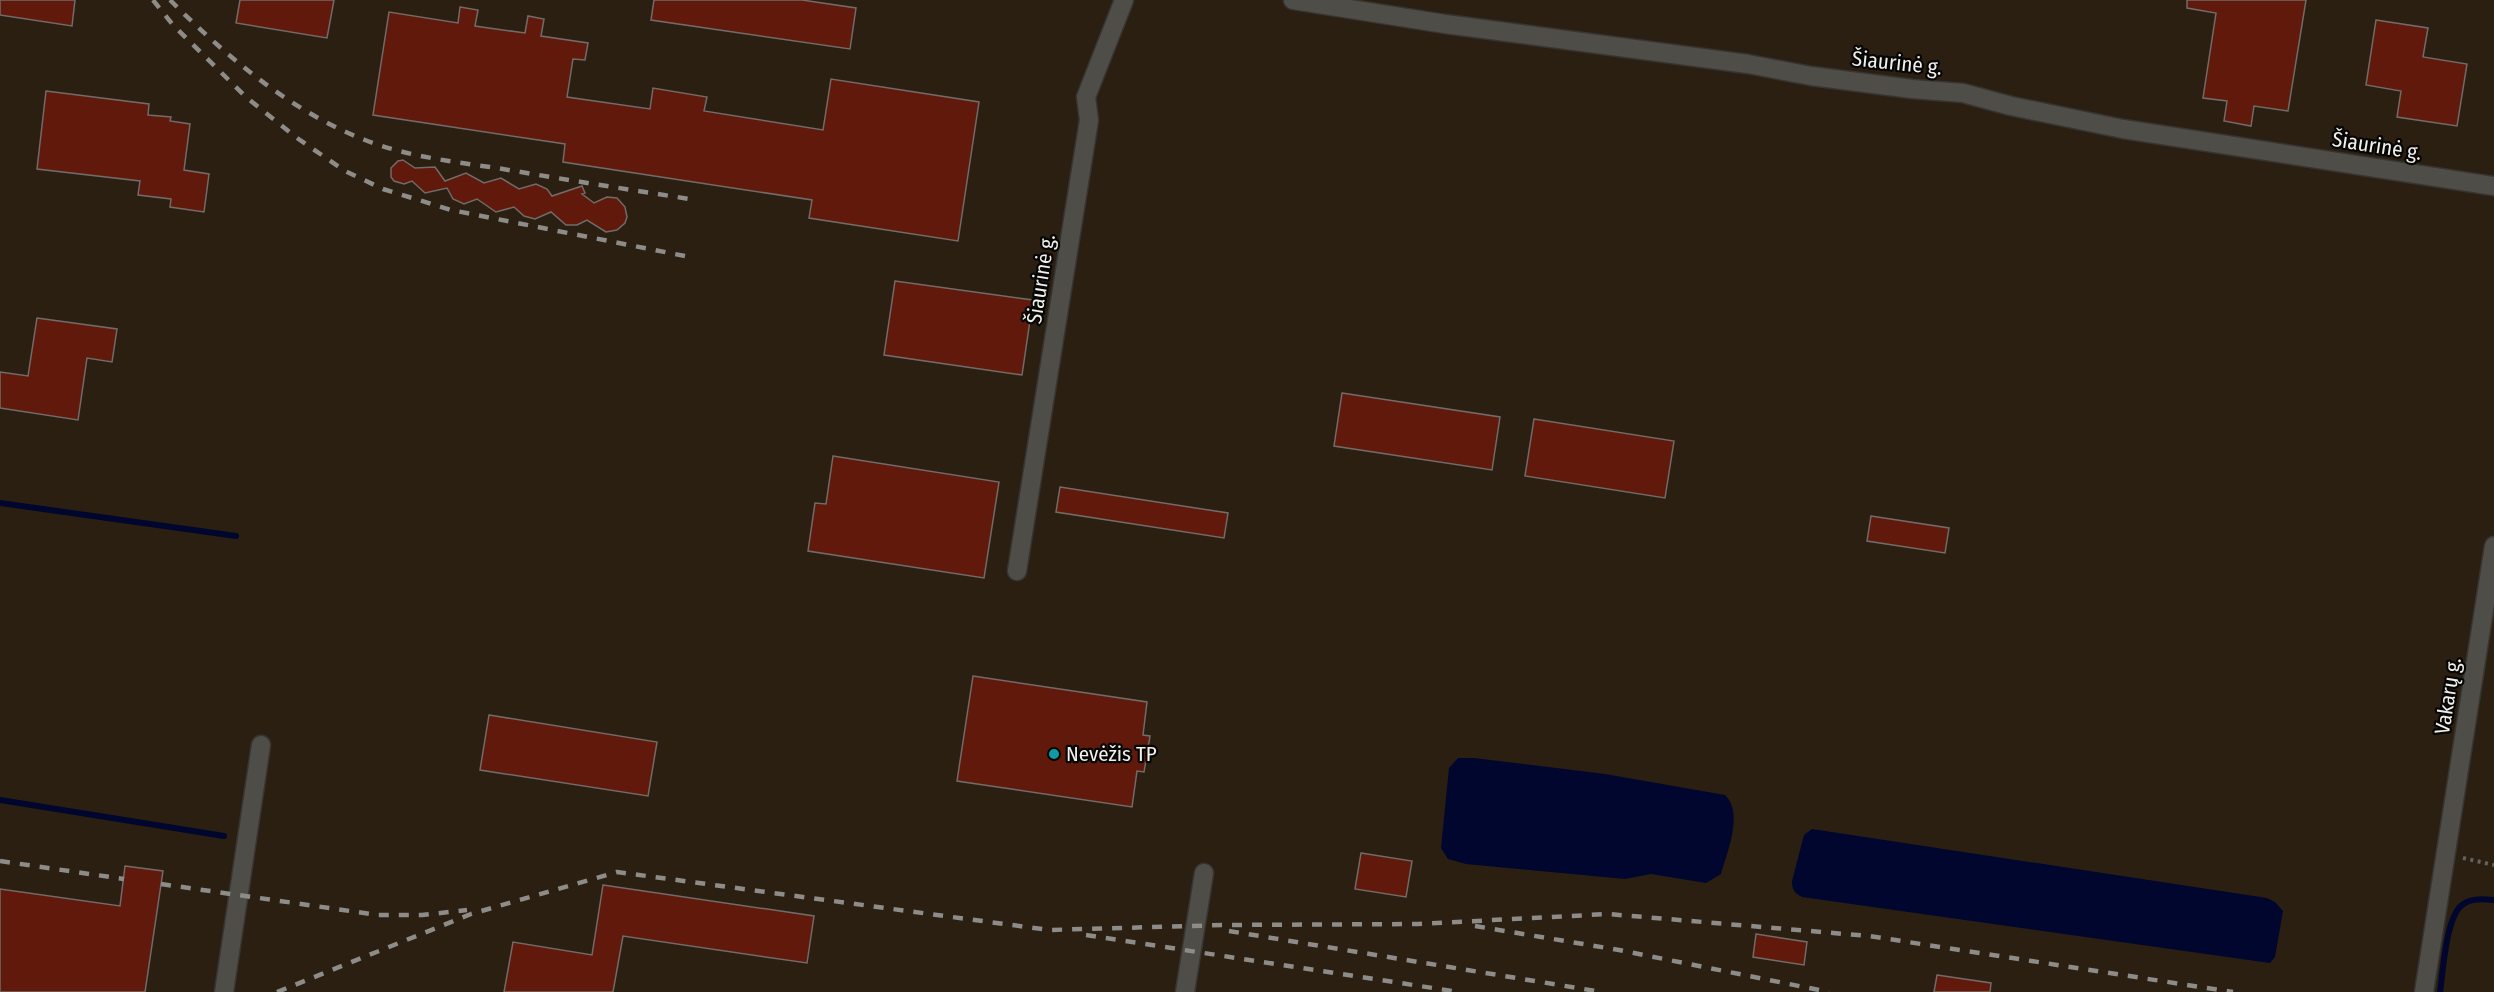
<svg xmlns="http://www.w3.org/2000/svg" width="2494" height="992" viewBox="0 0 2494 992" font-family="'Fira Sans Condensed',sans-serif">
<rect width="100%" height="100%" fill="#1c1b16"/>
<rect fill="#2b1f12" x="0" y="0" width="2494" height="992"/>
<g fill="#00062d">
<path d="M 1458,758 L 1474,758 L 1605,774 L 1725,795 C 1744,813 1727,852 1721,874 L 1706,883 L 1651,874 L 1625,879 L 1466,864 L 1448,859 L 1441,848 L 1449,768 Z"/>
<path d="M 1812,829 L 2267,898 L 2275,902 L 2283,911 L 2275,957 L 2270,963 L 1802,897 C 1794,893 1792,889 1792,881 L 1804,835 Z"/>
</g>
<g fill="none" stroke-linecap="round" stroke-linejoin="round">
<g stroke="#00062d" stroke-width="6">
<path d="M 0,503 L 236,536"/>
<path d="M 0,800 L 224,836"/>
<path d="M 2440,992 C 2443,972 2446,917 2462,905 C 2471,898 2483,899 2494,900"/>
</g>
</g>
<g fill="#60190a" stroke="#716b69" stroke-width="1.5">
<path d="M 0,0 L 75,0 L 72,26 L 0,15 Z"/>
<path d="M 240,0 L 334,0 L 327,38 L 236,23 Z"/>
<path d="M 654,0 L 802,0 L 856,8 L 850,49 L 651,20 Z"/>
<path d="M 2187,0 L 2306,0 L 2288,111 L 2254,106 L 2251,126 L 2224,121 L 2227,101 L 2203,98 L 2216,13 L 2187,8 Z"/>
<path d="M 460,7 L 478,10 L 475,26 L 525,33 L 528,16 L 544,19 L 541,36 L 588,43 L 585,60 L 573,59 L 567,97 L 650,109 L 653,88 L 707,97 L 704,111 L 823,130 L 831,79 L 979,102 L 958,241 L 809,218 L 812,200 L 563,162 L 565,144 L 373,115 L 389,12 L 458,23 Z"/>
<path d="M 2376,20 L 2428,28 L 2423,57 L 2467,64 L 2457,126 L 2397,117 L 2401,91 L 2366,85 Z"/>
<path d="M 46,91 L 149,104 L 148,115 L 171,117 L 170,121 L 190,124 L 184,170 L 209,174 L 204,212 L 170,207 L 171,199 L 138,195 L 140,181 L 37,169 Z"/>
<path d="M 403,160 L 415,168 L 435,167 L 445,181 L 466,173 L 484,183 L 501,178 L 519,189 L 536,184 L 547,189 L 552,196 L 582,186 L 585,193 L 582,194 L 594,203 L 607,197 L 617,198 L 625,207 L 627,217 L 625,223 L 617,230 L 606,232 L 587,220 L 577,225 L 566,225 L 551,212 L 535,219 L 524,216 L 514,207 L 496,212 L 477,199 L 464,204 L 453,199 L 447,188 L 425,193 L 412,181 L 404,184 L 394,181 L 391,177 L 391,168 L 398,161 Z"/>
<path d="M 895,281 L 1033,300 L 1022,375 L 884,355 Z"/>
<path d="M 37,318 L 117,329 L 112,362 L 87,358 L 78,420 L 0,408 L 0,372 L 28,376 Z"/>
<path d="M 1342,393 L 1500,417 L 1492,470 L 1334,446 Z"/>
<path d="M 1534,419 L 1674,441 L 1665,498 L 1525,476 Z"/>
<path d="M 833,456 L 999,482 L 984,578 L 808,551 L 815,503 L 826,504 Z"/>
<path d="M 1060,487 L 1228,513 L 1224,538 L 1056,512 Z"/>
<path d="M 1871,516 L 1949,528 L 1945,553 L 1867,541 Z"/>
<path d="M 973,676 L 1147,702 L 1143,735 L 1150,736 L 1144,772 L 1137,771 L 1132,807 L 957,781 Z"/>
<path d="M 489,715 L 657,742 L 648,796 L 480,770 Z"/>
<path d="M 1361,853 L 1412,861 L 1406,897 L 1355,889 Z"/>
<path d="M 125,866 L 163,871 L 145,992 L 0,992 L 0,889 L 120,906 Z"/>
<path d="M 603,885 L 814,916 L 807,963 L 623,936 L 613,992 L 504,992 L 513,942 L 592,955 Z"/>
<path d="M 1756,934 L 1807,942 L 1804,965 L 1753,957 Z"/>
<path d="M 1937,975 L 1991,983 L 1990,992 L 1934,992 Z"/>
</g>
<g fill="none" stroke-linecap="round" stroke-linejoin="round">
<g stroke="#363532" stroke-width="21">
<g id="minor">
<path d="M 1293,0 L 1445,24 L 1748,64 L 1811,76 L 1912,89 L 1963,93 L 2011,106 L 2123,129 L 2494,186"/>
<path d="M 1017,571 L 1089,120 L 1086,97 L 1124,0"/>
<path d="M 224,992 L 261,745"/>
<path d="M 1185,992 L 1204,873"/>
<path d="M 2424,992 L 2494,546"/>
</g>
</g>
<path stroke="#64635f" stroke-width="4" stroke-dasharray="3 4.5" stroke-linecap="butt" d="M 2463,858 L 2494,865"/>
<use href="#minor" stroke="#4e4d48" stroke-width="18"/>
<g stroke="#8d8c88" stroke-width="4.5" stroke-dasharray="10 10" stroke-linecap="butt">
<path d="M 153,0 L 173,25 L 246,97 L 297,138 L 345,171 L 383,189 L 451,210 L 685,256"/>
<path d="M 170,0 C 226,56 290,111 365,140 C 408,157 457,162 503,169 C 567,180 632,190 696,200"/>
<path d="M 0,861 L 124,879"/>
<path d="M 161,884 L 378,915 L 422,915 L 467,910"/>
<path d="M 1475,926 L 1619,950 L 1829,992"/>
<path d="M 1229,931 L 1602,992"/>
<path d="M 1086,935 L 1459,992"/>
<path d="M 277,992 L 471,914 L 617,872 L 1049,930 L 1224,925 L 1418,924 L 1608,914 L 1869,936 L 2233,992"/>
</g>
</g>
<circle fill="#0f9aa8" stroke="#060605" stroke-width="2" cx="1054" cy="754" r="6"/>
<g text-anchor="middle" stroke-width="4.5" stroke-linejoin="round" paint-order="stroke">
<g font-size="21" fill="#f1f0ed" stroke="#060605">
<text transform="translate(1897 63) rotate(6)" y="7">Šiaurinė g.</text>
<text transform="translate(2377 146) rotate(9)" y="7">Šiaurinė g.</text>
<text transform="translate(1041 279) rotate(-81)" y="7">Šiaurinė g.</text>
<text transform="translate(2448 696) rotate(-81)" y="7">Vakarų g.</text>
</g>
<g font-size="21" fill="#f1f0ed" stroke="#060605" text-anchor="start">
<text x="1066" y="761">Nevėžis TP</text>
</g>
</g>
</svg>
